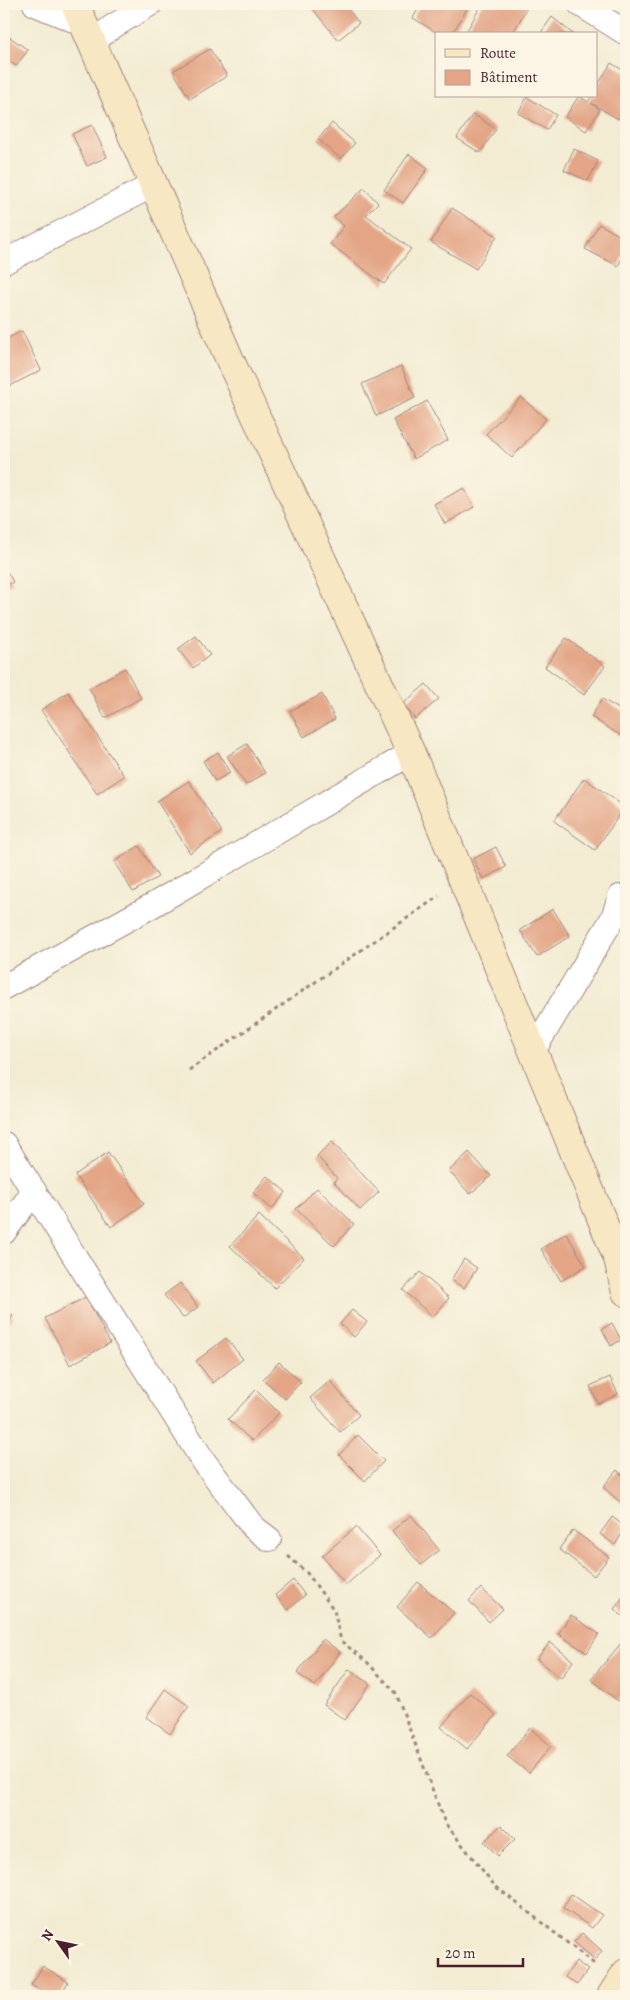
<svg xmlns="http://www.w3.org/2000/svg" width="630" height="2000" viewBox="0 0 630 2000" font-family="Alegreya,serif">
<rect width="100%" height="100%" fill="#fcf5e5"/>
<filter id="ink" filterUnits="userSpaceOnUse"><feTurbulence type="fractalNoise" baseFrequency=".02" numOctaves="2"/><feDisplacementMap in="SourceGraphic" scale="10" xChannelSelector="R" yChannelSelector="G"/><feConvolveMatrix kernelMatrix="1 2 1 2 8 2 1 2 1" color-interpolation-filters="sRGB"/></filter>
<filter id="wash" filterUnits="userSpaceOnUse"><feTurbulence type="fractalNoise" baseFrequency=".0096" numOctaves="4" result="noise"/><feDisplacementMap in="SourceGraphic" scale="20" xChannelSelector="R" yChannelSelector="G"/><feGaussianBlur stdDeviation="1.12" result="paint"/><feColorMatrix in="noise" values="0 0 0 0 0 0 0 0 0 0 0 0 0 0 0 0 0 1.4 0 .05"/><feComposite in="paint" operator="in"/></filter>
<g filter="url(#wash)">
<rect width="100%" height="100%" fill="#f3ecd3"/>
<g id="blocks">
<g fill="#e3a586">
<path d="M 318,4 L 344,4 L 359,23 L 338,40 L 312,8 Z"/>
<path d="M 421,4 L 470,4 L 452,34 L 439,34 L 413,18 Z"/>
<path d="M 482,4 L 529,4 L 512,34 L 465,34 Z"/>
<path d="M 552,17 L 573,34 L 540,34 Z"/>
<path d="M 4,33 L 28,50 L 16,66 L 4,57 Z"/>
<path d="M 210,49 L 227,76 L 190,99 L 173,71 Z"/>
<path d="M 611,63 L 626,72 L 626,104 L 618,119 L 591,103 L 600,110 L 586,131 L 565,117 L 579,96 L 588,102 L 592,96 L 596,96 L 596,88 Z"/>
<path d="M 527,97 L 556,115 L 547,130 L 518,113 Z"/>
<path d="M 473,114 L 496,129 L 480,153 L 457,138 Z"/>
<path d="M 332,123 L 355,143 L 341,159 L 318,139 Z"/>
<path d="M 92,125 L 107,157 L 87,166 L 72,134 Z"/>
<path d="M 574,149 L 598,161 L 588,181 L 564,170 Z"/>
<path d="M 409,154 L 428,168 L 403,203 L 384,190 Z"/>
<path d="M 364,188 L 378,203 L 366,215 L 411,249 L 384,284 L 330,244 L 344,226 L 334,217 Z"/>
<path d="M 452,208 L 497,236 L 476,269 L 431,242 Z"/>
<path d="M 599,224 L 626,239 L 626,250 L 618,266 L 585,249 Z"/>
<path d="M 22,331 L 41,370 L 4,389 L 4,340 Z"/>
<path d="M 401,366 L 415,398 L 376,416 L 362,384 Z"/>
<path d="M 521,397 L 546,419 L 512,458 L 486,434 Z"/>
<path d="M 427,401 L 448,440 L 414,459 L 393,420 Z"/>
<path d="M 464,488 L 474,507 L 445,524 L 434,504 Z"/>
<path d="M 4,566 L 13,582 L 4,587 Z"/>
<path d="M 196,636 L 210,655 L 193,668 L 178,649 Z"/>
<path d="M 566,638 L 605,666 L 584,695 L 545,667 Z"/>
<path d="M 125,668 L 141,698 L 105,718 L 89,688 Z"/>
<path d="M 426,684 L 439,699 L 415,719 L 403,704 Z"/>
<path d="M 68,692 L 124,776 L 97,794 L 41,710 Z"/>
<path d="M 322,694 L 335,719 L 304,737 L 290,711 Z"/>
<path d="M 602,699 L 626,713 L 626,732 L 623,737 L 591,717 Z"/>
<path d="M 247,744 L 265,773 L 246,785 L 227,756 Z"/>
<path d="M 218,752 L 230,773 L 215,781 L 203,761 Z"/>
<path d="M 584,778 L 625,807 L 595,850 L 554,821 Z"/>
<path d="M 189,781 L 222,832 L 190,853 L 157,801 Z"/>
<path d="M 139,846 L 158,877 L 133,892 L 114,862 Z"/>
<path d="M 496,847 L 506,867 L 483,879 L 473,859 Z"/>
<path d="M 553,909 L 570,936 L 537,957 L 520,930 Z"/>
<path d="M 332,1142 L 379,1192 L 360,1210 L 334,1182 L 337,1178 L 317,1156 Z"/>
<path d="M 108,1152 L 144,1204 L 111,1227 L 75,1175 Z"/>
<path d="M 469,1152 L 491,1176 L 470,1194 L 449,1171 Z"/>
<path d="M 267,1176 L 286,1192 L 272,1209 L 253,1193 Z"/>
<path d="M 317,1188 L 354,1224 L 334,1246 L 296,1209 Z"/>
<path d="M 259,1215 L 304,1258 L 275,1288 L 230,1246 Z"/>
<path d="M 566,1233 L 586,1266 L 561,1281 L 541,1249 Z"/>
<path d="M 464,1259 L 477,1268 L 464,1288 L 451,1280 Z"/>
<path d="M 420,1272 L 449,1298 L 433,1317 L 403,1290 Z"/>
<path d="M 180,1283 L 198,1307 L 183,1318 L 164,1295 Z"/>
<path d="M 86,1297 L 110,1343 L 70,1365 L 45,1318 Z"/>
<path d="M 4,1309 L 13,1316 L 4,1328 Z"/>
<path d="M 352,1310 L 367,1322 L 354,1337 L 340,1324 Z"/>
<path d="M 612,1323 L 621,1340 L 611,1346 L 602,1329 Z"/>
<path d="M 226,1338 L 243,1359 L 213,1383 L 196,1361 Z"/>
<path d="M 279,1362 L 301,1382 L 285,1399 L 263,1379 Z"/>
<path d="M 610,1377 L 618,1394 L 598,1404 L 590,1386 Z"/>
<path d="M 330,1381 L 359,1415 L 340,1432 L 310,1398 Z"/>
<path d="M 256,1390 L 279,1413 L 252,1441 L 228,1419 Z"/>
<path d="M 358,1435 L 384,1461 L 365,1481 L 339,1455 Z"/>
<path d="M 617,1470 L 626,1479 L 626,1507 L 603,1487 Z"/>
<path d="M 411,1515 L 439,1550 L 421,1565 L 392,1531 Z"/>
<path d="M 612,1517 L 626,1527 L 615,1545 L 600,1534 Z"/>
<path d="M 356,1527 L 380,1555 L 346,1585 L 322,1556 Z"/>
<path d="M 573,1530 L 609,1557 L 594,1576 L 559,1549 Z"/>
<path d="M 293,1580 L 305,1595 L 288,1610 L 275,1595 Z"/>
<path d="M 418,1582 L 454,1613 L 432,1638 L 397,1607 Z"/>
<path d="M 481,1588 L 503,1609 L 489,1622 L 469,1601 Z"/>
<path d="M 626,1593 L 626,1619 L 614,1609 Z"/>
<path d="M 571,1615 L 599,1634 L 587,1653 L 558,1634 Z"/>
<path d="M 323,1639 L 340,1652 L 315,1686 L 297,1673 Z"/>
<path d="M 550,1642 L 573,1661 L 561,1678 L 537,1659 Z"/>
<path d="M 622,1642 L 626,1646 L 626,1691 L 618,1701 L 591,1679 Z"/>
<path d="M 349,1669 L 370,1684 L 345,1720 L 324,1705 Z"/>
<path d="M 165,1689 L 189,1706 L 170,1734 L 146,1717 Z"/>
<path d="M 470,1693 L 496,1715 L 467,1749 L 441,1727 Z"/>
<path d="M 530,1728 L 551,1746 L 529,1773 L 507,1756 Z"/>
<path d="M 501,1825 L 515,1839 L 498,1856 L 484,1842 Z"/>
<path d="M 571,1894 L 602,1915 L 592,1928 L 563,1908 Z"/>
<path d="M 582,1933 L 602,1951 L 595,1960 L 574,1942 Z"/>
<path d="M 576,1961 L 588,1970 L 577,1985 L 565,1977 Z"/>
<path d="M 43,1966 L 68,1982 L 60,1996 L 49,1996 L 31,1985 Z"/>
</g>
</g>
</g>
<g filter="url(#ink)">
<use href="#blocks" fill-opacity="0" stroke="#9e867f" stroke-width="1"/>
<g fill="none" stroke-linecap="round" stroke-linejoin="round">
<g stroke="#9e867f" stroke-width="26">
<g id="street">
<path d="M 35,4 L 83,24"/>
<path d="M 580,4 L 626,33"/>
<path d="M 91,43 L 112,27 L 150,4"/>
<path d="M 4,262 L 153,185"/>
<path d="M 4,987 L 153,905 L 411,753"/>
<path d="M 533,1051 L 613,918 L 620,897"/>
<path d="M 4,1144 L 202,1459 L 253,1527 L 269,1539"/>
<path d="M 4,1232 L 34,1191"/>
</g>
</g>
<g stroke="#9e867f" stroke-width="30">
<g id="secondary">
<path d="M 75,4 L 230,360 L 411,753 L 618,1259 L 626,1292"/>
<path d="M 611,1996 L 626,1973"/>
</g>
</g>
<g stroke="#9e867f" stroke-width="3" stroke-dasharray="4 4" stroke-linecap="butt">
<path d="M 189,1070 L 439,896"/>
<path d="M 288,1556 L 307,1573 L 334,1610 L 341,1641 L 367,1662 L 396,1693 L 445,1823 L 495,1886 L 597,1966"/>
</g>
<use href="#street" stroke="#fff" stroke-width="24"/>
<use href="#secondary" stroke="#f8e7c3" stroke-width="28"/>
</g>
</g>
<rect width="630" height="2000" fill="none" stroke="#fcf5e5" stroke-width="20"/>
<rect x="435" y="32" width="162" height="65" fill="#fcf5e5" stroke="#b59f9b"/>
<rect x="445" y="49" width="25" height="8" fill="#f8e7c3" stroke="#b59f9b"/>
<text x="480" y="58" font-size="15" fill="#4a1f2b">Route</text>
<rect x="445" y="70" width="25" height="15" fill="#e3a586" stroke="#b59f9b"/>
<text x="480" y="82" font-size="15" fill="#4a1f2b">Bâtiment</text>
<g transform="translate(58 1942) rotate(303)" stroke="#fcf5e5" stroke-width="4" paint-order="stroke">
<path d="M0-4L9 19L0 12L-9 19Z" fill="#4a1f2b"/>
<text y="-8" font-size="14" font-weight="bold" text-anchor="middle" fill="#4a1f2b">N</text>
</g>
<path d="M438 1958v8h85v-8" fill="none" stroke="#4a1f2b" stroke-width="2.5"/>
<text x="445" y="1958" font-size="15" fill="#4a1f2b" stroke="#fcf5e5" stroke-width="4" paint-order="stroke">20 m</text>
</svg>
